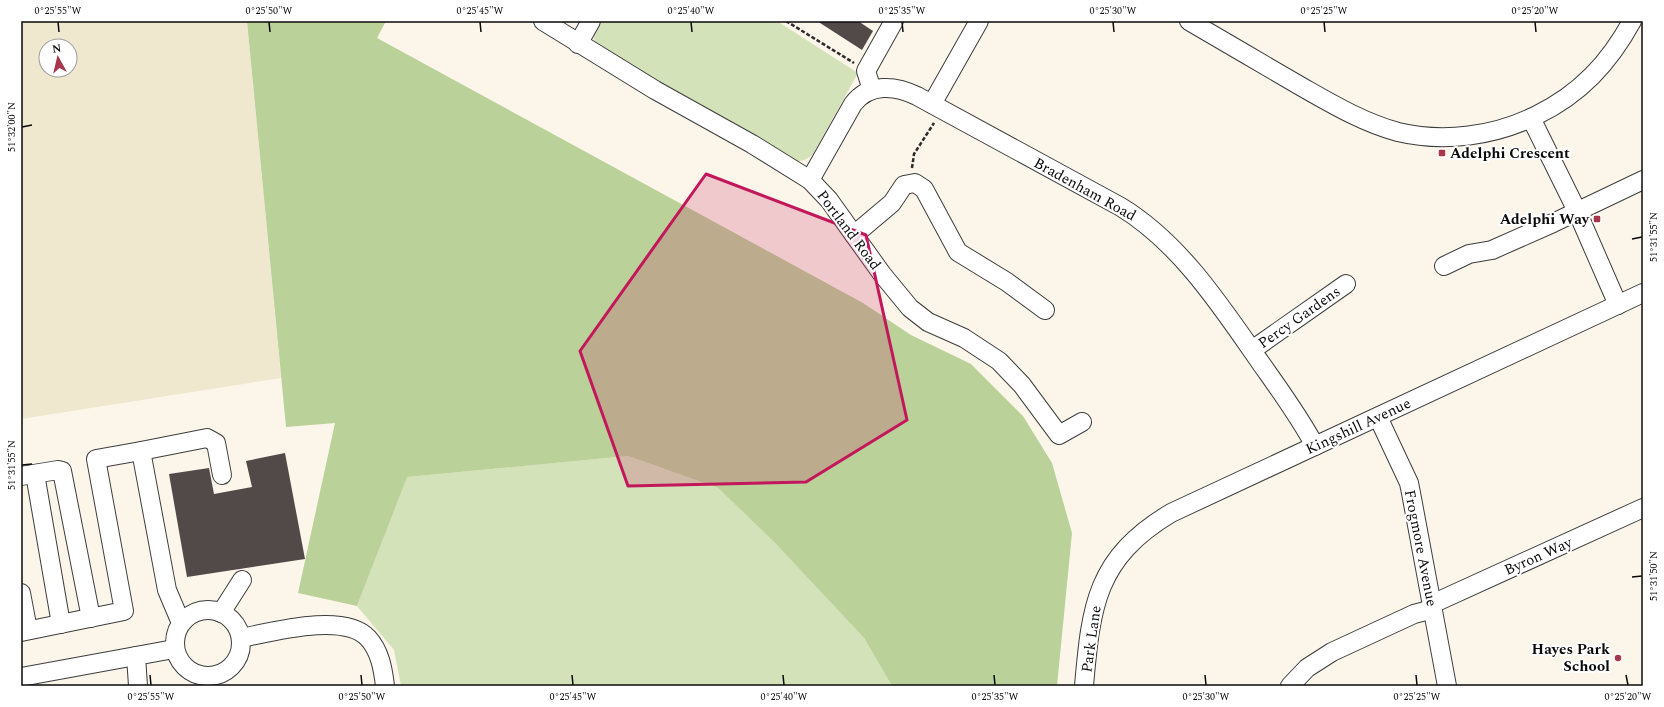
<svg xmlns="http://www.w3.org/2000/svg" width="1664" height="707" viewBox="0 0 1664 707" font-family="Spectral,serif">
<rect width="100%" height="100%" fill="#fcf6ea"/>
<path fill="#efe7ce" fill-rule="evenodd" d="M 21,21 L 247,21 L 281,378 L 21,419 ZM 46,46 L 70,46 L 70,70 L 46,70 Z"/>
<g fill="#d4e2b9">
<path d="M 599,21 L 777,21 L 858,73 L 813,154 C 807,160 801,162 792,161 L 595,47 L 593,32 Z"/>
<path d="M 628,456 L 718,488 L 774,542 L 864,638 L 892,686 L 401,686 L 394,650 L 357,606 L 406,477 Z"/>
</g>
<path fill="#bbd19a" d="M 247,21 L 386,21 L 377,38 L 863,303 L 911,335 L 971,364 L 1023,416 L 1052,463 L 1072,533 L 1057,686 L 892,686 L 864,638 L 774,542 L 718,488 L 628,456 L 407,477 L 357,606 L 298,593 L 335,423 L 286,427 Z"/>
<g fill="#514a48">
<path d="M 817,21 L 858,21 L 873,31 L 862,50 Z"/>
<path d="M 285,453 L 305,559 L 187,577 L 169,474 L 209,468 L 214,494 L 252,487 L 246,461 Z"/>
</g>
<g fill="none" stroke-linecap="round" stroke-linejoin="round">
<g stroke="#3d3d3d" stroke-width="20">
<g id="minor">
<path d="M 543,21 L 655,90 L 752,144 L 810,180 L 829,200 L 882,274 L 910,308 L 928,322 L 964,338 L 999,361 L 1022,385 L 1059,435 L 1082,422"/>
<path d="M 1189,21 C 1227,43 1264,65 1302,87 C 1332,104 1364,123 1398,132 C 1444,143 1495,136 1537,115 C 1580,94 1609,63 1632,21"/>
<path d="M 578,44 L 591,21"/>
<path d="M 872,90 L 866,71 L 894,21"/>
<path d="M 932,104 L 979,21"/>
<path d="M 1531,118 L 1577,211 L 1618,305"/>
<path d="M 810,180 L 853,104 C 869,83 895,85 917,96 L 1121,207 C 1180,243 1221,306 1260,362 C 1279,389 1299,416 1315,446"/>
<path d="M 854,235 L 892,203 L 904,185 L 915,183 L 924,189 L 958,252 L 1007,282 L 1045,310"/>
<path d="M 1444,266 L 1469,254 L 1492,250 L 1553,223 L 1643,180"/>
<path d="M 1252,350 L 1346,284"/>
<path d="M 1378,417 L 1409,483 L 1411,493 L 1447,686"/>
<path d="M 141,451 L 207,438 L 216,443 L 222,475"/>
<path d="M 35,474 L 61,624"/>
<path d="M 21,476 L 58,470 L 62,471 L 91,618"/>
<path d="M 21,593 L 28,630"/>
<path d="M 1432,604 L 1643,508"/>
<circle cx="208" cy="643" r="33"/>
<path d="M 221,613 L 242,580"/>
<path d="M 21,632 L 124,611 L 96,459 L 141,451 L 167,590 L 181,623"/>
<path d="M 241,638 C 272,632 344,612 368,638 C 380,651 383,669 385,686"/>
<path d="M 136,656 L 138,686"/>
<path d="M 21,677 L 174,649"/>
<path d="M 1084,686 C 1091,605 1096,558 1171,513 L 1643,293"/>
<path d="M 1290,686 L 1307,668 L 1332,652 L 1414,614 L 1433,609"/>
</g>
</g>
<g stroke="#2c2c2c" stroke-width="2.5" stroke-dasharray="4 2" stroke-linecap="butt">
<path d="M 786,21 L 854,63"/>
<path d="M 912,168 L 914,154 L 934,123"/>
</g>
<use href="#minor" stroke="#fff" stroke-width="18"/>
</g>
<path fill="#c2185b" fill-opacity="0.2" stroke="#c2185b" stroke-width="3" stroke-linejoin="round" d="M 706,174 L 866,235 L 907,420 L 806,482 L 628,486 L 580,351 Z"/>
<path fill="none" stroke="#0a0a0a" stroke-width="1.5" d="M 58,22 L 59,32M 269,22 L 270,32M 480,22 L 481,32M 691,22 L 692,32M 902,22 L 903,32M 1113,22 L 1114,32M 1324,22 L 1325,32M 1535,22 L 1536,32M 22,127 L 32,125M 1632,239 L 1642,237M 22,465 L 32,464M 1632,577 L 1642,576M 150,675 L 151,685M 361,675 L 362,685M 572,675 L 573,685M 783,675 L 784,685M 994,675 L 995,685M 1205,675 L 1206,685M 1416,675 L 1417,685M 1626,675 L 1628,685"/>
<g fill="#a8354c" stroke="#fff" stroke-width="1.5">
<rect x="1438" y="149" width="8" height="8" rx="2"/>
<rect x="1593" y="215" width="8" height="8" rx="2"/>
<circle cx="1618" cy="658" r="4"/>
</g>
<g text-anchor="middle" stroke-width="4" stroke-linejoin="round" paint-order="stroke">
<g font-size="15" font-weight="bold" fill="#0a0a0a" stroke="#fff" text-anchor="end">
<text x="1450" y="158" text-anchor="start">Adelphi Crescent</text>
<text x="1589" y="224">Adelphi Way</text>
<text x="1610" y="654">Hayes Park<tspan x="1610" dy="17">School</tspan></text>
</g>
<g font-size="15" fill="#0a0a0a" stroke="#fff">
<text transform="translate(1085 189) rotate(29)" y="5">Bradenham Road</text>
<text transform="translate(849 230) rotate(53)" y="5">Portland Road</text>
<text transform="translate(1299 317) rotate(-35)" y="5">Percy Gardens</text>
<text transform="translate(1358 426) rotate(-25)" y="5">Kingshill Avenue</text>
<text transform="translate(1421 548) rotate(79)" y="5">Frogmore Avenue</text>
<text transform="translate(1538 556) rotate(-24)" y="5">Byron Way</text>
<text transform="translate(1091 639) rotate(-82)" y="5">Park Lane</text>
</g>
</g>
<rect width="1664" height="707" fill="none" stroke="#ffffff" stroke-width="44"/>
<g transform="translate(58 58) rotate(352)"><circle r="19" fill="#ffffff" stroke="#9d9d9d"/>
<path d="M0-3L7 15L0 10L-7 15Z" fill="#a8354c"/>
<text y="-6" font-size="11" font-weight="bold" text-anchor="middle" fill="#0a0a0a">N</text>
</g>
<rect x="22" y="22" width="1620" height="663" fill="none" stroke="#0a0a0a" stroke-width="1.5"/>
<g font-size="10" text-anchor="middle" fill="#0a0a0a">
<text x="58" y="14">0°25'55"W</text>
<text x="269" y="14">0°25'50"W</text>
<text x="480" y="14">0°25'45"W</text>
<text x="691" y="14">0°25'40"W</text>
<text x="902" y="14">0°25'35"W</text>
<text x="1113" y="14">0°25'30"W</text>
<text x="1324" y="14">0°25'25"W</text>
<text x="1535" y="14">0°25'20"W</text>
<text transform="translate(11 127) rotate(-90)" y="4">51°32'00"N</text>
<text transform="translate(1653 237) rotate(-90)" y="4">51°31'55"N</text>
<text transform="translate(11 465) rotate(-90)" y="4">51°31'55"N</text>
<text transform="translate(1653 576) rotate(-90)" y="4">51°31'50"N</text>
<text x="151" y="700">0°25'55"W</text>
<text x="362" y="700">0°25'50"W</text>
<text x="573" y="700">0°25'45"W</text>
<text x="784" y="700">0°25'40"W</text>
<text x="995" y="700">0°25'35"W</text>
<text x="1206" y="700">0°25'30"W</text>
<text x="1417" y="700">0°25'25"W</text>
<text x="1628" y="700">0°25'20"W</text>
</g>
</svg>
